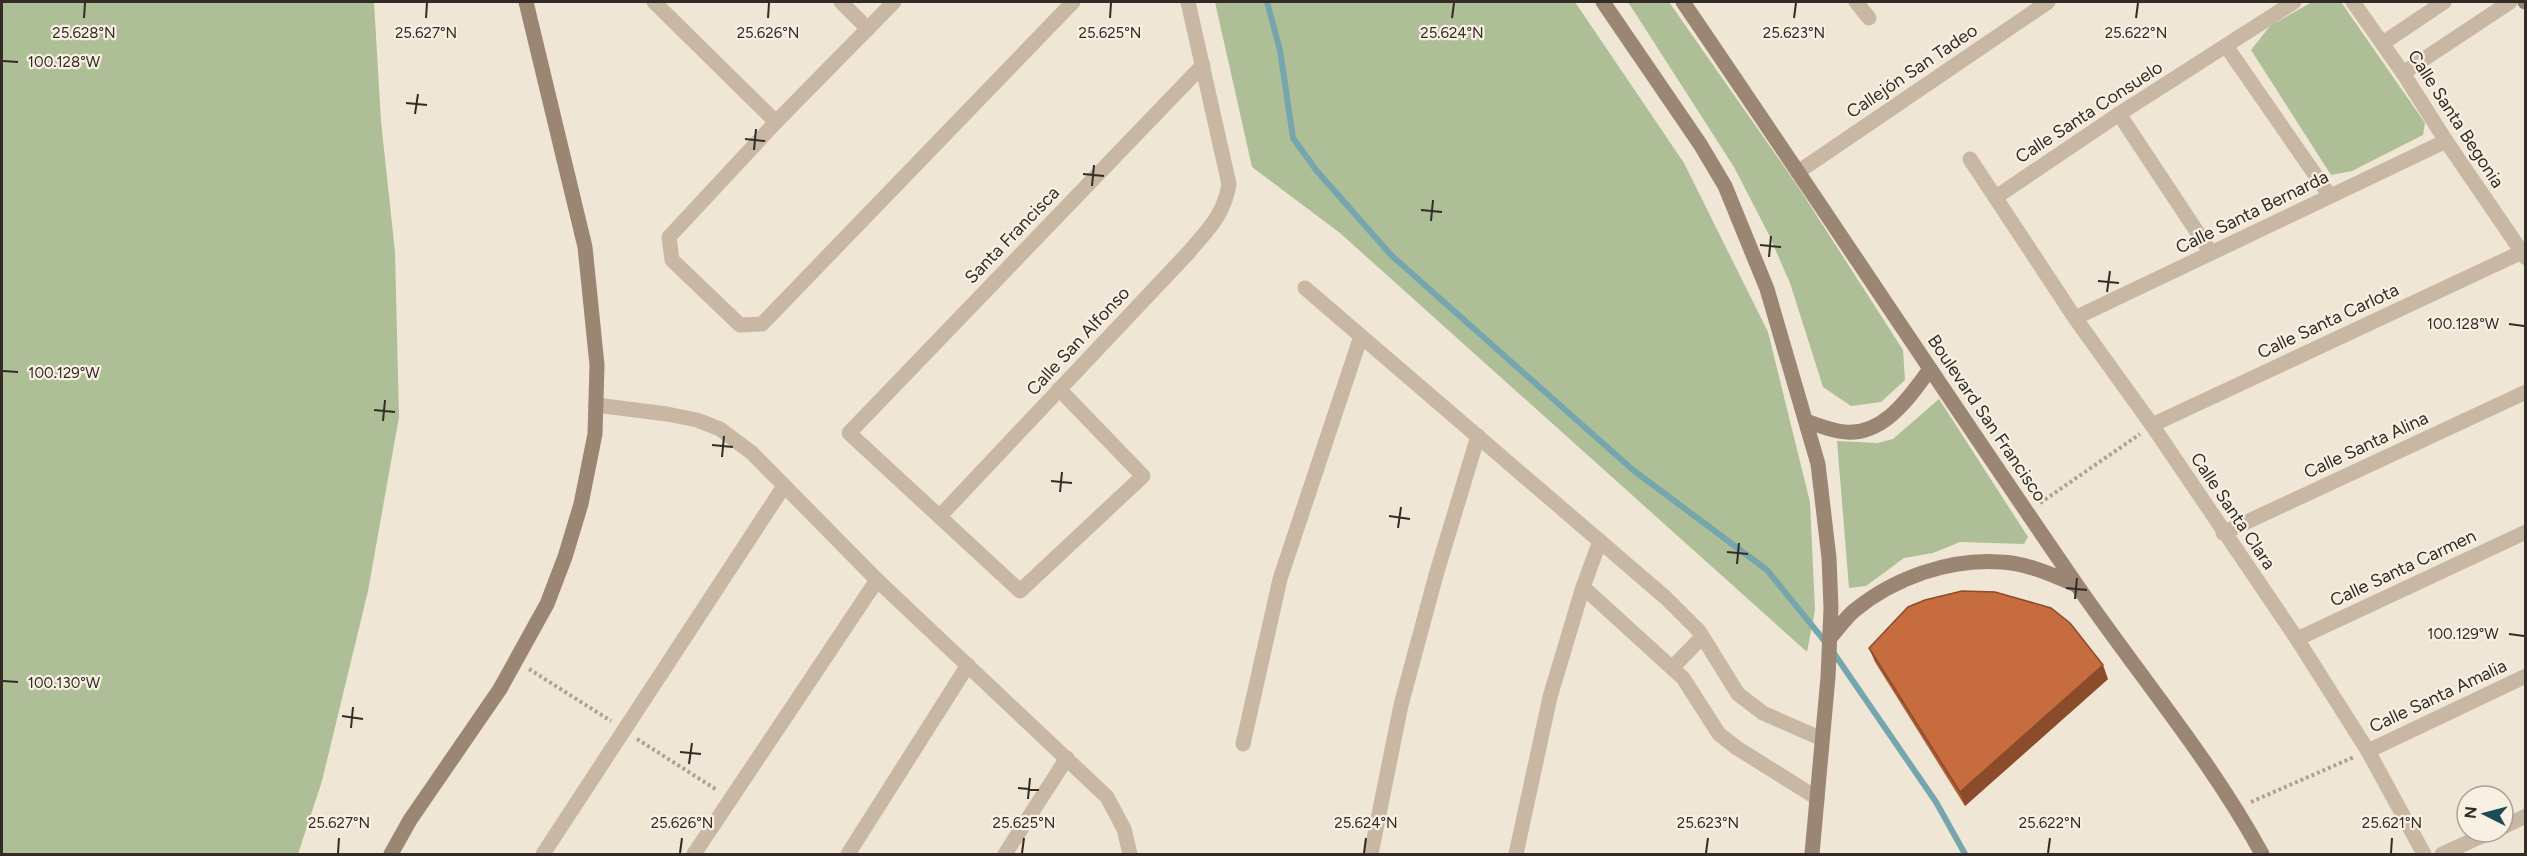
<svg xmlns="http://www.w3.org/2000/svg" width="2527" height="856" viewBox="0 0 2527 856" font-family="Figtree,sans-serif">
<rect width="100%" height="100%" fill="#f0e6d6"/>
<g fill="#aebf97">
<path d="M 2,2 L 374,2 L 381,121 L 395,252 L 399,417 L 368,591 L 322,781 L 298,854 L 2,854 Z"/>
<path d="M 1215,2 L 1575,2 L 1684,163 L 1768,332 L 1810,502 L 1815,610 L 1807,652 L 1340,233 L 1252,167 Z"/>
<path d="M 1628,2 L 1669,2 L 1797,185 L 1903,350 L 1905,380 L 1881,402 L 1851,406 L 1823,387 L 1790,283 L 1768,233 L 1734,167 Z"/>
<path d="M 2312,2 L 2341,2 L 2425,123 L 2423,135 L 2352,171 L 2331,175 L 2251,50 L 2270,26 Z"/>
<path d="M 1939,399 L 2028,537 L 2024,544 L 1960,542 L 1933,553 L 1904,558 L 1866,586 L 1849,588 L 1837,441 L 1877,443 L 1893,439 Z"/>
</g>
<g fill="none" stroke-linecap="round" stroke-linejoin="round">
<g stroke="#76a6ad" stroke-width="6">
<path d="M 1267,2 L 1280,50 L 1293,138 L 1316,170 L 1391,255 L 1633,470 L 1767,570 L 1827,644"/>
<path d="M 1833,652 L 1936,802 L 1965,854"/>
</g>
<g stroke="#b4a18d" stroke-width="4" stroke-dasharray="3 3" stroke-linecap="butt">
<path d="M 2040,503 L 2140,434"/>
<path d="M 529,669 L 611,721"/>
<path d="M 637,739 L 717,790"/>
<path d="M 2251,802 L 2354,757"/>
</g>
<g stroke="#c8b7a3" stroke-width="15">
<path d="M 654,2 L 776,122"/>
<path d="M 841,2 L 868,29"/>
<path d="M 894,2 L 776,122 L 669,237 L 672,260 L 740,325 L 762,324 L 1073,2"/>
<path d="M 1856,2 L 1869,18"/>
<path d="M 2353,2 L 2403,73 L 2446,141 L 2526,258"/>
<path d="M 2383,43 L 2444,2"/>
<path d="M 2226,46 L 2330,196"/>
<path d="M 2403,73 L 2510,2"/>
<path d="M 2119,114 L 2211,253"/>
<path d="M 1970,159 L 2075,318 L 2152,425 L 2297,639 L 2368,751 L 2424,854"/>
<path d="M 1798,172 L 2048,2"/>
<path d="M 1996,197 L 2119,114 L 2294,2"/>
<path d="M 1305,288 L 1666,598 L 1699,631 L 1738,694 L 1763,713 L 1822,739"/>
<path d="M 2075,318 L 2446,141"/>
<path d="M 1059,389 L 1143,476 L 1020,591 L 849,433 L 1203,65"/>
<path d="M 596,405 L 667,414 L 697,420 L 720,429 L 752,453 L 877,580 L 1107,797 L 1124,829 L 1130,854"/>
<path d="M 2152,425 L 2522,252"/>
<path d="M 940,516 L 1189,252 C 1209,228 1224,215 1229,184 L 1188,2"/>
<path d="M 2223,533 L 2526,392"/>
<path d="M 1583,587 L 1683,678 L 1719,734 L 1737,748 L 1817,798"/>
<path d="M 2297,639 L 2526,532"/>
<path d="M 1672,668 L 1702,637"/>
<path d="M 1243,744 L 1280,579 L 1361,336"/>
<path d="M 2368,751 L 2526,676"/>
<path d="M 2503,827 L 2526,816"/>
<path d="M 543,854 L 784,486"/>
<path d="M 694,854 L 877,580"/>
<path d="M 848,854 L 968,665"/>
<path d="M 1005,854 L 1067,758"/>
<path d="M 1371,854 L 1401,705 L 1436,575 L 1478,436"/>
<path d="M 1516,854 L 1550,697 L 1583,587 L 1600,541"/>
<path d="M 2442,854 L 2491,832"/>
</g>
<g stroke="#9b8674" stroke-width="15">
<path d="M 1603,2 L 1700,144 L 1725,186 L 1767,289 L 1818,464 L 1829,558 L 1831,608 L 1828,677 L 1812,854"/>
<path d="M 1683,2 C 1814,194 1942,389 2074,581 C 2137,673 2209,757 2262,854"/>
<path d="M 2525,2 L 2526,2"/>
<path d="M 1806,421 C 1817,425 1828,429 1838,431 C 1881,440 1909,398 1930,369"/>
<path d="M 1830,638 C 1838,629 1846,617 1855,610 C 1894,578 1950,558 2001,562 C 2027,563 2053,575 2076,585"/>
<path d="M 391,854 L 410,820 L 500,689 L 547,604 L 565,557 L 581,504 L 595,434 L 597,365 L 585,247 L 526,2"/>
</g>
</g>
<path fill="#aa5d36" d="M 1869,648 L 2108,679 L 1965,806 L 1875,662 Z"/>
<path fill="#8b4c2c" d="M 2103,665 L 2108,679 L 1965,806 L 1960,792 Z"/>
<path fill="#c66c3f" stroke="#8b4c2c" stroke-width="1.5" d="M 1962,591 L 1995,592 L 2051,608 L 2070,623 L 2103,665 L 1960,792 L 1869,648 L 1908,607 L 1925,600 Z"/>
<path fill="none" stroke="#332b25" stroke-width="2" d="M 84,18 L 85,3M 426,18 L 427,3M 768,18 L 769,3M 1110,18 L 1111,3M 1452,18 L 1454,3M 1794,18 L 1796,3M 2136,18 L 2138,3M 3,61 L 18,62M 406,103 L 427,105M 415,114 L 418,94M 745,139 L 765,141M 754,150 L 756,129M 1083,174 L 1104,176M 1092,186 L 1094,165M 1421,210 L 1442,212M 1431,221 L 1433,200M 1760,245 L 1781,247M 1769,257 L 1771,236M 2098,281 L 2119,283M 2107,292 L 2110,271M 2509,324 L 2524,326M 3,371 L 18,372M 374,410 L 395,412M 383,421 L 385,400M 712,445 L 733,447M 722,457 L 724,436M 1051,481 L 1072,483M 1060,492 L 1062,472M 1389,516 L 1410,519M 1398,528 L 1401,507M 1727,552 L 1748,554M 1737,564 L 1739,543M 2066,588 L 2087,590M 2075,599 L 2077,578M 2509,634 L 2524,636M 3,681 L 18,682M 342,716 L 363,719M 351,728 L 353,707M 680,752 L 701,754M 689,764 L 692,743M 1018,788 L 1039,790M 1028,799 L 1030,778M 338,853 L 339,838M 680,853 L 682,838M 1022,853 L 1024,838M 1364,853 L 1366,838M 1706,853 L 1708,838M 2048,853 L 2050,838M 2391,853 L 2392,838"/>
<g text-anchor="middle" stroke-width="4.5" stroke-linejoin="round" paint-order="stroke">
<g font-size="18" fill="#332b25" stroke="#f8f0e2">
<text transform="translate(1912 71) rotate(-34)" y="6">Callejón San Tadeo</text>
<text transform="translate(2089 112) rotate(-33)" y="6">Calle Santa Consuelo</text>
<text transform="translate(2456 119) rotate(57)" y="6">Calle Santa Begonia</text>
<text transform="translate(2252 212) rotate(-26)" y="6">Calle Santa Bernarda</text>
<text transform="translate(1012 235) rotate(-46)" y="6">Santa Francisca</text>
<text transform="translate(2328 321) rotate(-25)" y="6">Calle Santa Carlota</text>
<text transform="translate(1078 341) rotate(-47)" y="6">Calle San Alfonso</text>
<text transform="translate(1987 418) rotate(56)" y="6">Boulevard San Francisco</text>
<text transform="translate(2366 445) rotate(-25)" y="6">Calle Santa Alina</text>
<text transform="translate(2233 511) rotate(56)" y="6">Calle Santa Clara</text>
<text transform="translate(2403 568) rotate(-25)" y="6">Calle Santa Carmen</text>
<text transform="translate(2438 696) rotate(-25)" y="6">Calle Santa Amalia</text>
</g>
</g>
<g font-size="15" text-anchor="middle" fill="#332b25" stroke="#f8f0e2" stroke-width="4.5" stroke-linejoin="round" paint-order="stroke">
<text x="84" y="38">25.628°N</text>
<text x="426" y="38">25.627°N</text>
<text x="768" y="38">25.626°N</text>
<text x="1110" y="38">25.625°N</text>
<text x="1452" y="38">25.624°N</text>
<text x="1794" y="38">25.623°N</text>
<text x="2136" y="38">25.622°N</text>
<text x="64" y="67">100.128°W</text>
<text x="2463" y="329">100.128°W</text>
<text x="64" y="378">100.129°W</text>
<text x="2463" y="639">100.129°W</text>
<text x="64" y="688">100.130°W</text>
<text x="339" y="828">25.627°N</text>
<text x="682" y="828">25.626°N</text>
<text x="1024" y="828">25.625°N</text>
<text x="1366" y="828">25.624°N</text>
<text x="1708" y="828">25.623°N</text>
<text x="2050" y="828">25.622°N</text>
<text x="2392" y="828">25.621°N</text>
</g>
<rect width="2527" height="856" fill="none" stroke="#332b25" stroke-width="6"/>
<g transform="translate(2485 814) rotate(276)"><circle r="28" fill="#f8f0e2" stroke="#a9a196" stroke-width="1.5"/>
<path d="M0-4.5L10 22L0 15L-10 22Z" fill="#1b4b54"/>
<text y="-9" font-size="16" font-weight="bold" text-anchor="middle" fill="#332b25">N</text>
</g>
</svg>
